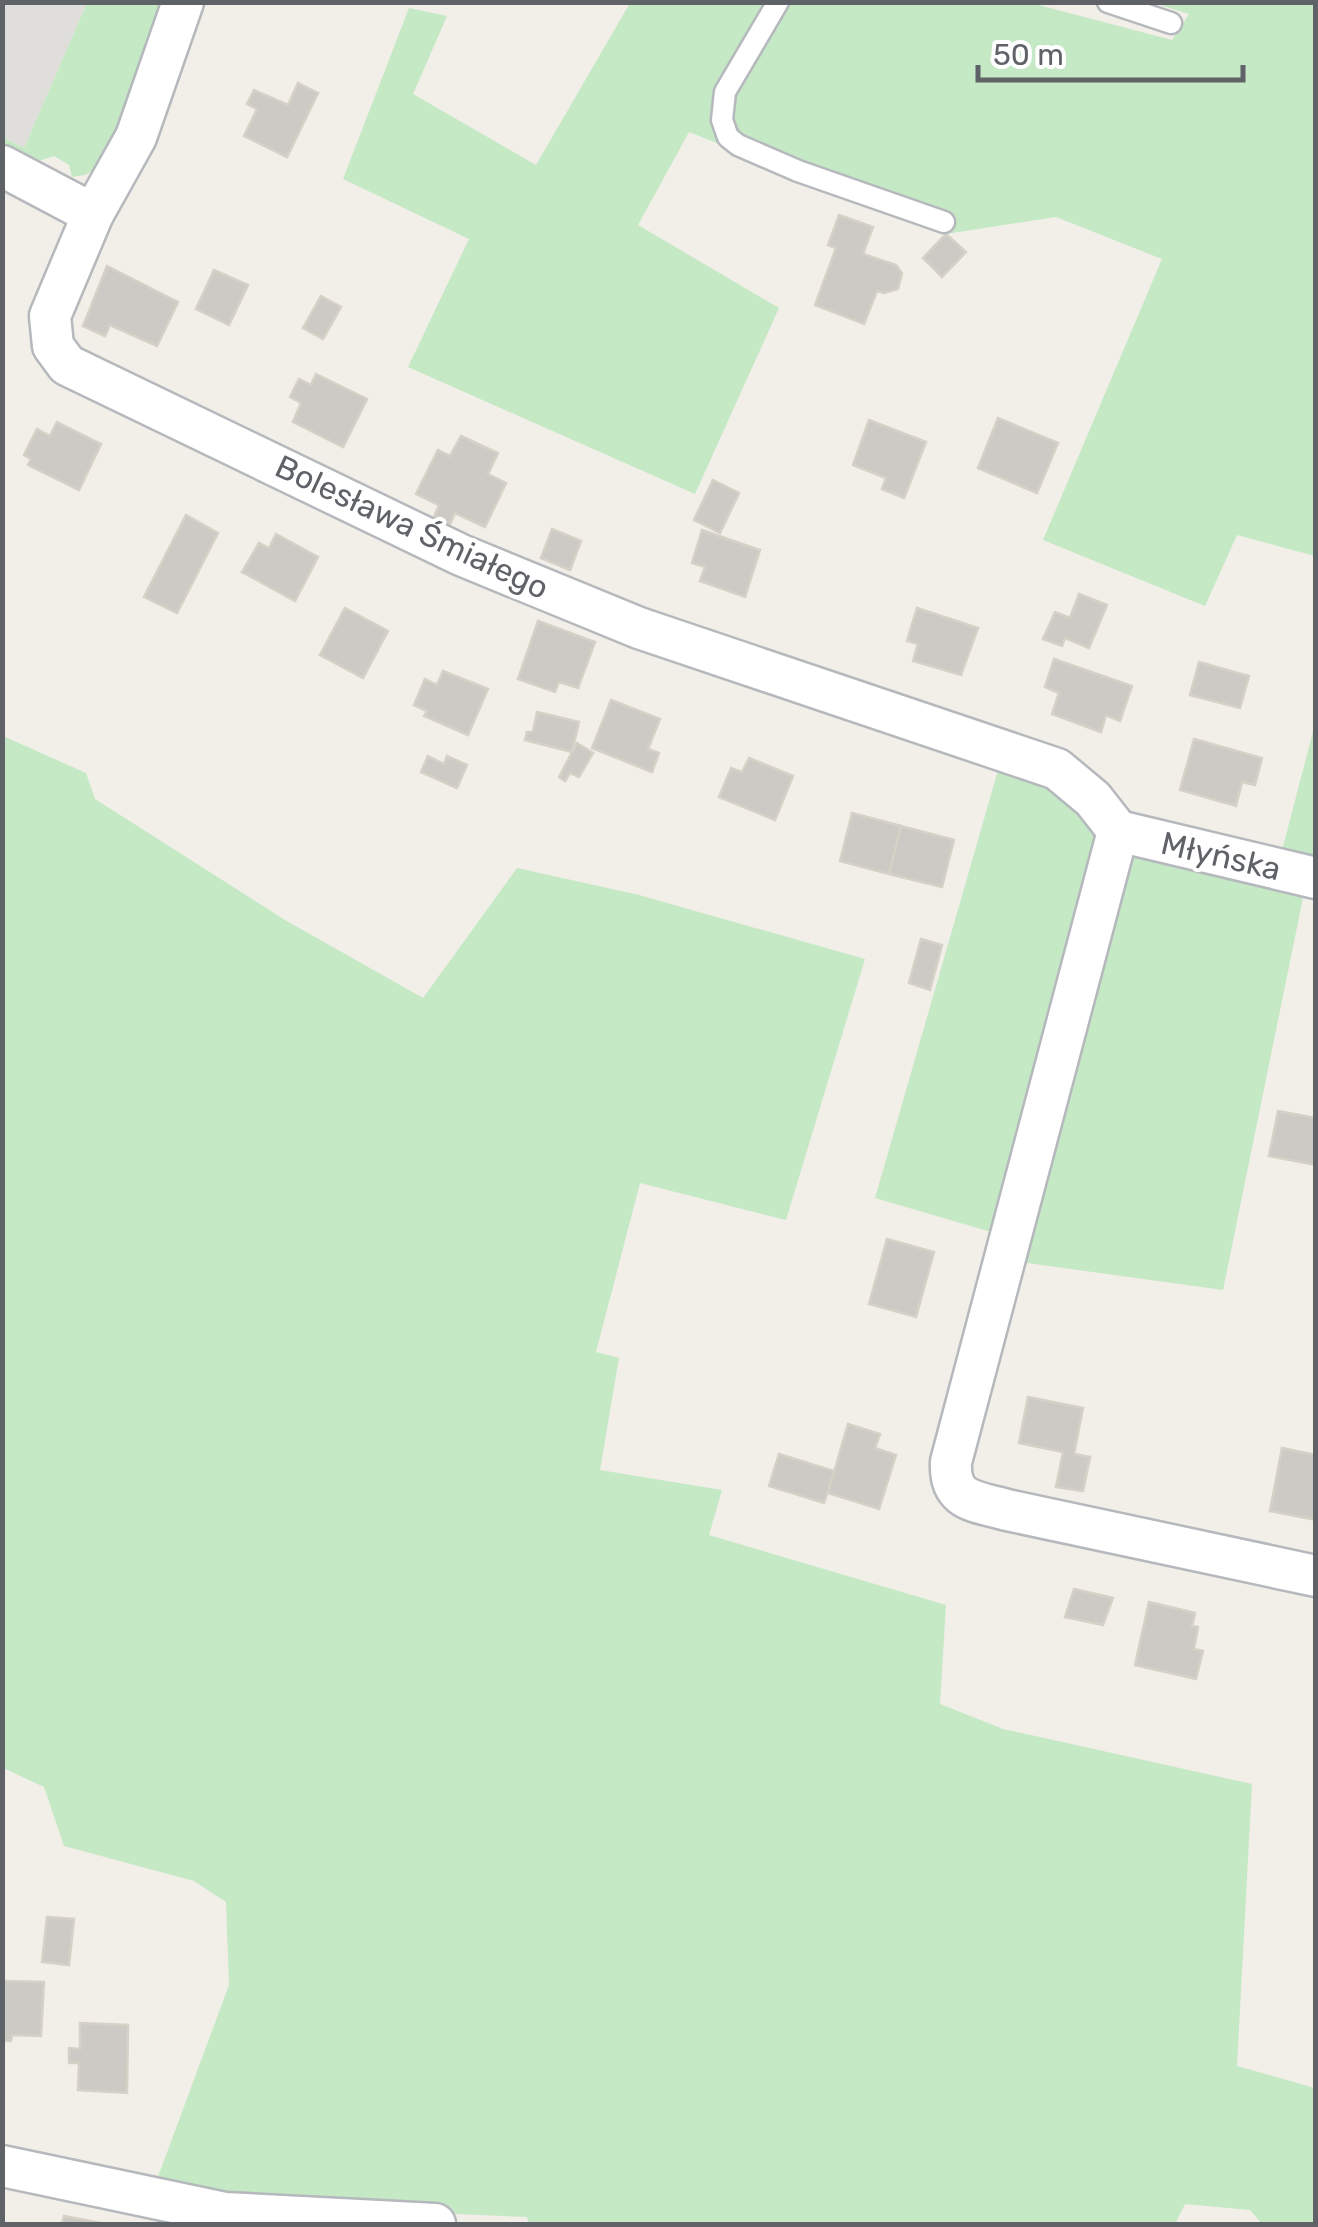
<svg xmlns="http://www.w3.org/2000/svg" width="1318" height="2227" viewBox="0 0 1318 2227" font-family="Rubik,sans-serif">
<rect width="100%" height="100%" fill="#f1efe8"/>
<path fill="#e0deda" d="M 2,3 L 87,3 L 24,148 L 3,137 Z"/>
<g fill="#c5e8c5">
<path d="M 87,3 L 172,3 L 168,19 L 101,165 L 85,175 L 72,177 L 69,165 L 54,156 L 29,164 L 3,152 L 2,137 L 24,148 Z"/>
<path d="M 630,3 L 1031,3 L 1172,40 L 1189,14 L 1154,3 L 1315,3 L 1315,556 L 1237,535 L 1205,606 L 1043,540 L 1162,259 L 1056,217 L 946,234 L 689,132 L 638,225 L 779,308 L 695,494 L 408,367 L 469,239 L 343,179 L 409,8 L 447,16 L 413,94 L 536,165 Z"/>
<path d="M 1315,724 L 1315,864 L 1280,858 Z"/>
<path d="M 3,736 L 86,773 L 95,799 L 285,920 L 423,998 L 517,868 L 639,895 L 865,959 L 786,1220 L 640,1183 L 596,1352 L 619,1358 L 600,1470 L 722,1490 L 709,1535 L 946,1605 L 940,1704 L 1003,1729 L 1252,1784 L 1237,2066 L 1315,2088 L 1315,2224 L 1262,2224 L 1250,2210 L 1185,2204 L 1175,2224 L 529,2224 L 527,2217 L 337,2209 L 250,2194 L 152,2193 L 229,1985 L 226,1902 L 194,1881 L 64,1846 L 44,1787 L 3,1768 Z"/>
<path d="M 999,767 L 1054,788 L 1105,844 L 998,1234 L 875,1198 Z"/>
<path d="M 1130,846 L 1305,888 L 1223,1290 L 1020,1262 Z"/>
</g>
<g fill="#cccac5" stroke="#d6d1c6" stroke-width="2.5">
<path d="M 298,83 L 318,93 L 287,157 L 244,136 L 257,109 L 247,104 L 254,90 L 288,105 Z"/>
<path d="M 839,215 L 873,227 L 863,254 L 896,265 L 902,273 L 898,289 L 884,293 L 877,291 L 864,324 L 815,305 L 836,248 L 828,245 Z"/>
<path d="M 946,234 L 966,252 L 942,277 L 923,258 Z"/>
<path d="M 107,266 L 178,302 L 157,346 L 110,325 L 105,336 L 83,326 Z"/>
<path d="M 214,270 L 248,285 L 229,325 L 196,309 Z"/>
<path d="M 321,296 L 341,307 L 323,339 L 303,328 Z"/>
<path d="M 316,374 L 367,399 L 343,447 L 293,422 L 301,403 L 290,397 L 299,379 L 311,385 Z"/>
<path d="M 998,418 L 1058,443 L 1037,493 L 978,468 Z"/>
<path d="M 869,420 L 926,442 L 904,498 L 882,489 L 886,478 L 853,465 Z"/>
<path d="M 57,422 L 101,444 L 79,490 L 28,465 L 31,459 L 24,455 L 37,429 L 50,436 Z"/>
<path d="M 461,436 L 498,453 L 488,474 L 506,483 L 485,527 L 455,513 L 450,524 L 434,517 L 439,505 L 416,494 L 438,450 L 450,456 Z"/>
<path d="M 713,480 L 739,493 L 720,533 L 694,520 Z"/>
<path d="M 186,515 L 218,533 L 177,613 L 144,597 Z"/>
<path d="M 552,529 L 581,541 L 570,570 L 541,558 Z"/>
<path d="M 702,530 L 760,550 L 745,597 L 700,581 L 705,567 L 692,563 Z"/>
<path d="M 276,534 L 318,557 L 295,601 L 242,572 L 259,543 L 269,548 Z"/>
<path d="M 1079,594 L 1107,605 L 1089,648 L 1065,638 L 1062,646 L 1043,639 L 1055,612 L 1070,618 Z"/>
<path d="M 345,608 L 388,631 L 363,678 L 320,655 Z"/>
<path d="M 917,608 L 978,628 L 961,675 L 913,661 L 918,644 L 907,641 Z"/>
<path d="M 538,621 L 595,642 L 578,688 L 559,682 L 555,692 L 518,679 Z"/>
<path d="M 1054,659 L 1132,686 L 1120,721 L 1106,715 L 1101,732 L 1052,714 L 1059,693 L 1045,687 Z"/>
<path d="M 1199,662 L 1249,676 L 1240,708 L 1190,695 Z"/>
<path d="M 443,671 L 488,689 L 468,735 L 424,716 L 427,711 L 414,705 L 425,679 L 437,685 Z"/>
<path d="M 611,700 L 660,719 L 648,749 L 659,753 L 652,772 L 592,748 Z"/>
<path d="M 537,712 L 579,722 L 572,752 L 525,740 L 527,732 L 533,732 Z"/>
<path d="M 1194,739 L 1262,758 L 1255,785 L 1242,782 L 1236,806 L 1180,790 Z"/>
<path d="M 577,743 L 593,753 L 579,777 L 570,773 L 565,781 L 559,777 Z"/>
<path d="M 428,756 L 444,764 L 447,756 L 467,765 L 457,788 L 421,772 Z"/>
<path d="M 749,758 L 793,776 L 775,820 L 719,797 L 731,768 L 742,772 Z"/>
<path d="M 852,813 L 901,826 L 889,874 L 840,861 Z"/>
<path d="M 901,826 L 954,840 L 942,887 L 889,874 Z"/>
<path d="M 921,939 L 942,945 L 930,990 L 909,983 Z"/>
<path d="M 1278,1111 L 1316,1118 L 1316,1165 L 1269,1156 Z"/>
<path d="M 887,1239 L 934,1252 L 916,1317 L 869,1304 Z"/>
<path d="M 1028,1397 L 1083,1408 L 1074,1454 L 1090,1457 L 1083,1491 L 1056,1487 L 1063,1452 L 1019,1443 Z"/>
<path d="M 848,1424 L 880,1434 L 875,1448 L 896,1455 L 879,1509 L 828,1493 Z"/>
<path d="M 1282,1448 L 1316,1455 L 1316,1520 L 1270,1511 Z"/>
<path d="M 779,1454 L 834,1471 L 824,1503 L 769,1486 Z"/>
<path d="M 1074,1589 L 1113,1598 L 1103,1625 L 1065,1617 Z"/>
<path d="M 1149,1602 L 1195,1613 L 1192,1626 L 1198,1627 L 1194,1649 L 1203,1651 L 1196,1679 L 1135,1665 Z"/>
<path d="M 47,1917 L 74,1919 L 69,1965 L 42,1962 Z"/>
<path d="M 2,1981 L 44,1982 L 41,2036 L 12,2035 L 11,2041 L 2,2041 Z"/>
<path d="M 80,2023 L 128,2025 L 127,2093 L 78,2090 L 79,2063 L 69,2063 L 69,2048 L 80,2049 Z"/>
<path d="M 64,2216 L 106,2224 L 62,2224 Z"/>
</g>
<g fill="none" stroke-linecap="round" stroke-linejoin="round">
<g stroke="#b5b8bc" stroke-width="25">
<g id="service">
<path d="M 778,2 L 725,92 L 722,120 L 728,137 L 738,145 L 798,171 L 944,222"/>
<path d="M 1108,2 L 1171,23"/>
</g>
</g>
<g stroke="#b5b8bc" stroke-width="45">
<g id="minor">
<path d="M 183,2 L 136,137 L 93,214 L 50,316 L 53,346 L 67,365 L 461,555 L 639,628 L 1057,769 L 1093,799 L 1118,831"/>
<path d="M 2,166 L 93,214"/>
<path d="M 1118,831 L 951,1462 C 949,1502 975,1501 1007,1510 L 1316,1576"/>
<path d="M 1118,831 L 1316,878"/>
<path d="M 2,2166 L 225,2213 L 435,2224"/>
</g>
</g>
<use href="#service" stroke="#fff" stroke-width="20"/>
<use href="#minor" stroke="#fff" stroke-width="40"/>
</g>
<g text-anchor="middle" stroke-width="8" stroke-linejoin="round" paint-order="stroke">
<g font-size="32" fill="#5f6368" stroke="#fff">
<text transform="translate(412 527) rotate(25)" y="11">Bolesława Śmiałego</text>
<text transform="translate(1221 856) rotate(13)" y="11">Młyńska</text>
</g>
</g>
<rect width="1318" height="2227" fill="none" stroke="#5f6368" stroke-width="10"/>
<path d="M978 65v15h265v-15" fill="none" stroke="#5f6368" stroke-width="5"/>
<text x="993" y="65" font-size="30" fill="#5f6368" stroke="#ffffff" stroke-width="8" paint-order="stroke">50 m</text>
</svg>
